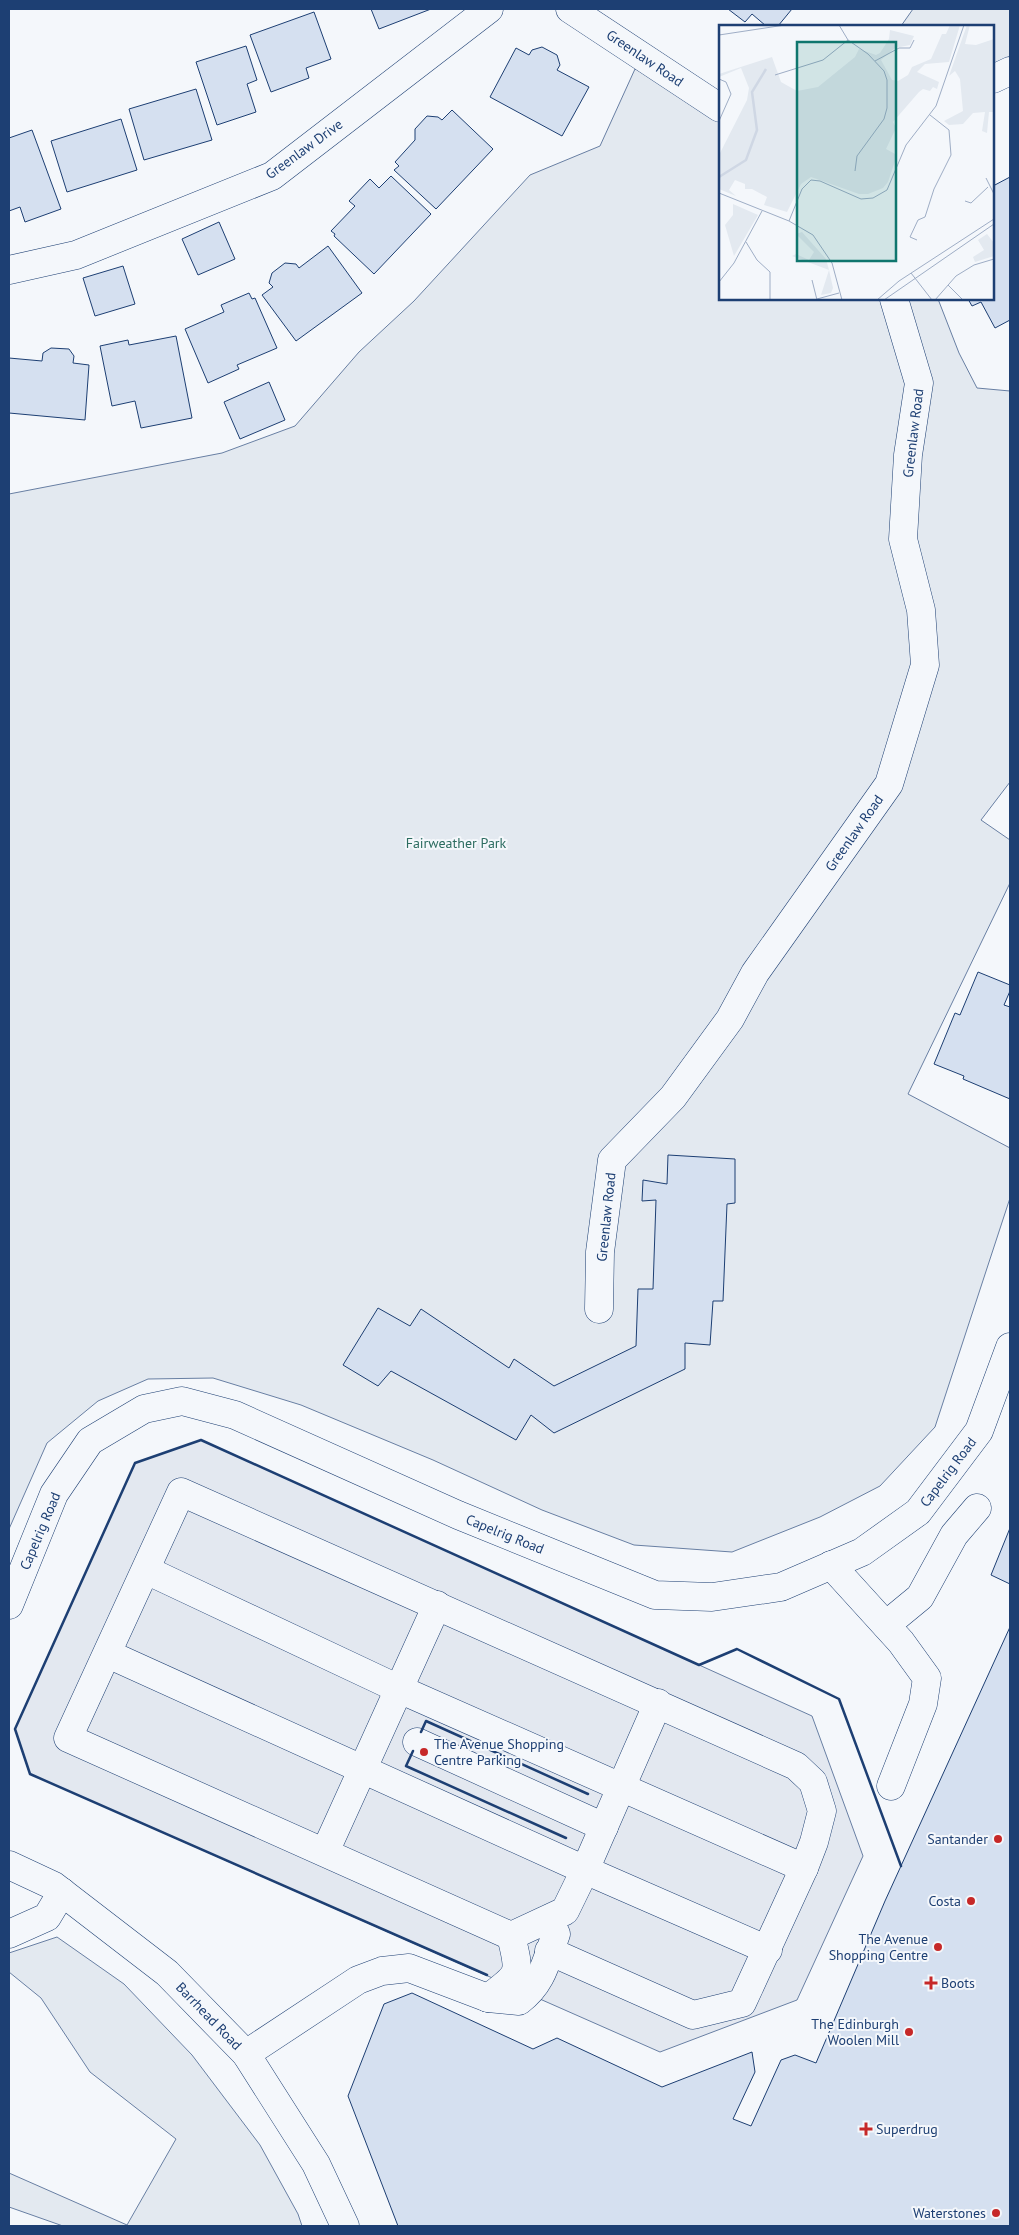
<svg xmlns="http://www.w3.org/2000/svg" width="1019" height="2235" viewBox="0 0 1019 2235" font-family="'PT Sans',sans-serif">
<rect width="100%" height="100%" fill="#f4f7fb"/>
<g fill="#e3e9f0" stroke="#687fa3">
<path d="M 913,9 L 1010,9 L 1010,56 L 993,68 L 993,26 L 901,26 Z"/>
<path d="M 635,69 L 720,101 L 720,299 L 938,299 L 959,353 L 977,388 L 1010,391 L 1010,782 L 981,820 L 1010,840 L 1010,883 L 908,1094 L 1010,1148 L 1010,1198 L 935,1427 L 880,1486 L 820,1517 L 732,1552 L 634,1545 L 542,1510 L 433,1460 L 301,1405 L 213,1378 L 148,1379 L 98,1401 L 47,1443 L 9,1529 L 9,494 L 222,453 L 295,426 L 359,352 L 414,301 L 530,175 L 600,146 Z"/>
<path d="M 57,1937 L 124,1984 L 192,2055 L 260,2145 L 298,2214 L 302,2226 L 63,2226 L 9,2207 L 9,2173 L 127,2225 L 176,2139 L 90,2072 L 41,1998 L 9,1972 L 9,1953 Z"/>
</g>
<path fill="#e3e8f0" stroke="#687fa3" d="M 201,1440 L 812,1716 L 863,1856 L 797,2000 L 660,2052 L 30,1774 L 15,1729 L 135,1463 Z"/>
<g fill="#d5e0f0" stroke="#1d3f73">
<path d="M 371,9 L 431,9 L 379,29 Z"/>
<path d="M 728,9 L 792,9 L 778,26 L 766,26 L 752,14 L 745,22 Z"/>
<path d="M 314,12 L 331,59 L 306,68 L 309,78 L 271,92 L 250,35 Z"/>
<path d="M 246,46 L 257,80 L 247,84 L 256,112 L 217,125 L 196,62 Z"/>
<path d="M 542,47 L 557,55 L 560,65 L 557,70 L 589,87 L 562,136 L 490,97 L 516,48 L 529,55 L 532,50 Z"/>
<path d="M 196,89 L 212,140 L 144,160 L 129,109 Z"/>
<path d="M 452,110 L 493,149 L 436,209 L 394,170 L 399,166 L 395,162 L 415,140 L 415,129 L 427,116 L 438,117 L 442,120 Z"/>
<path d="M 121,119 L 137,170 L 67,192 L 51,141 Z"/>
<path d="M 32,130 L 61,209 L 25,222 L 20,207 L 9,211 L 9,138 Z"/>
<path d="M 391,176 L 431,214 L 374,274 L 334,236 L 335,234 L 331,231 L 355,206 L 349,201 L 370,179 L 379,188 Z"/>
<path d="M 1010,177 L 1010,320 L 995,328 L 981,302 L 972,306 L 968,299 L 993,299 L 993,186 Z"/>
<path d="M 219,222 L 235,259 L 198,275 L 182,239 Z"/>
<path d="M 328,246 L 362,293 L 296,341 L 262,295 L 273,287 L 269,283 L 272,273 L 285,263 L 296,264 L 299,268 Z"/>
<path d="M 123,266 L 135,304 L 95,316 L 83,278 Z"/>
<path d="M 249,293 L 252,299 L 255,298 L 277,348 L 237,365 L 239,369 L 208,383 L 185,329 L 224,312 L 221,305 Z"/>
<path d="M 176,336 L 192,418 L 141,428 L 135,401 L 112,406 L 100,346 L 128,340 L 129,345 Z"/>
<path d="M 51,348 L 69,349 L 74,356 L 73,363 L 89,365 L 85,420 L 9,413 L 9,358 L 42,361 L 43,353 Z"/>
<path d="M 269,382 L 285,420 L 240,439 L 224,402 Z"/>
<path d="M 978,972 L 1010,985 L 1010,991 L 1004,1005 L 1010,1007 L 1010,1099 L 963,1079 L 964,1076 L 934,1064 L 955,1013 L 960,1015 Z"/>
<path d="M 668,1155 L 735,1159 L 735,1203 L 727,1204 L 723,1301 L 713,1301 L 710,1345 L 685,1343 L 685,1369 L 554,1433 L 531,1415 L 516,1440 L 391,1371 L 378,1386 L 343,1365 L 378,1308 L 410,1326 L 421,1309 L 509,1368 L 514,1359 L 554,1386 L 636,1346 L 638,1289 L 653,1289 L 656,1200 L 642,1201 L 643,1180 L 667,1184 Z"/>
<path d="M 1010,1528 L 1010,1584 L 991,1575 Z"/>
<path d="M 1010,1627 L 1010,2226 L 398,2226 L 348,2096 L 384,2004 L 412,1993 L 533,2049 L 557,2038 L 662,2087 L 752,2052 L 755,2072 L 733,2119 L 751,2126 L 781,2060 L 795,2055 L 816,2063 L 885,1901 Z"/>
</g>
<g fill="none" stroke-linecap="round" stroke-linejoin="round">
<g stroke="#1d3f73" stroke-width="29">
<g id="minor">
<path d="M 570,9 L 720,108"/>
<path d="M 993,79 L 1010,71"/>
<path d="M 9,270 L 76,255 L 272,176 L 489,9"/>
<path d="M 599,1309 L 600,1252 L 612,1160 L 673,1097 L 730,1019 L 755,973 L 889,784 L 925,665 L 921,610 L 903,539 L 908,455 L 919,383 L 894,299"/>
<path d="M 831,1565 L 901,1642 L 927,1678 L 923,1704 L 891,1786"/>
<path d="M 146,1570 L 399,1689 L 804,1868"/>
<path d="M 9,1605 L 54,1494 L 90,1441 L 144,1409 L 182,1401 L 235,1415 L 458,1515 L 655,1595 L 712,1597 L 781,1587 L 862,1552 L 918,1512 L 979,1431 L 1010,1347"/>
<path d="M 886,1625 L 920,1597 L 954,1535 L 977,1508"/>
<path d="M 108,1654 L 585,1870 L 768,1950"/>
<path d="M 417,1742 L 604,1827"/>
<path d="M 325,1852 L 437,1605"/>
<path d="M 9,1865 L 54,1886 L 167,1973 L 246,2054 L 316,2164 L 345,2226"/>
<path d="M 9,1934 L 47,1917 L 62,1892"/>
<path d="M 549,1951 L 693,2015 L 742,2003 L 804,1868 L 814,1842 L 822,1811 L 813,1782 L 796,1766 L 181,1492 L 68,1738 L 511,1936 L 565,1911 L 585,1870 L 658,1703"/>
<path d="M 488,1998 C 520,1974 521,1975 511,1936"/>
<path d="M 246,2054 L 358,1980 L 382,1971 L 409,1968 L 488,1998 L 519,2001 C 543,1983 546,1961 556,1934"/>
</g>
</g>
<use href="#minor" stroke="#f4f7fb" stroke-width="28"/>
<g stroke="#1d3f73" stroke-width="2.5">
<path d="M 421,1732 L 426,1721 L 588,1794"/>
<path d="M 413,1751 L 406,1766 L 566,1838"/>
<path d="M 487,1975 L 30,1774 L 15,1729 L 135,1463 L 201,1440 L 699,1665 L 737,1649 L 839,1699 L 901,1866"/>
</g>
</g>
<g fill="#c62828" stroke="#f4f7fb" stroke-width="2">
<circle cx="424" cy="1752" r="5"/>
<circle cx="998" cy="1839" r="5"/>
<circle cx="971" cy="1901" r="5"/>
<circle cx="938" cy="1947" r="5"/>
<path d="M928.5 1975.5h5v5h5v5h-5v5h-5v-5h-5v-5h5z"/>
<circle cx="909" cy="2032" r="5"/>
<path d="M863.5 2121.5h5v5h5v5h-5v5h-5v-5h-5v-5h5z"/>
<circle cx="996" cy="2213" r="5"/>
</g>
<g text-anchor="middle" stroke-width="4" stroke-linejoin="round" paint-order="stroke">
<g font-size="14" fill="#1d3f73" stroke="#f4f7fb">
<text transform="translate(645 58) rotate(34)" y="5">Greenlaw Road</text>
<text transform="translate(304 149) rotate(-36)" y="5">Greenlaw Drive</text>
<text transform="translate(913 433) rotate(-83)" y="5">Greenlaw Road</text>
<text transform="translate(854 833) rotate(-55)" y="5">Greenlaw Road</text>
<text transform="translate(606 1217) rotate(-84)" y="5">Greenlaw Road</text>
<text transform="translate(948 1472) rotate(-53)" y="5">Capelrig Road</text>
<text transform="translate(40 1531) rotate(-67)" y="5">Capelrig Road</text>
<text transform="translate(505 1534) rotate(22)" y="5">Capelrig Road</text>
<text transform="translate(209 2016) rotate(46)" y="5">Barrhead Road</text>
</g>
<g font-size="14" fill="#2c6c60" stroke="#f4f7fb">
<text x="456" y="848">Fairweather Park</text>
</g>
<g font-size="14" fill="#1d3f73" stroke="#f4f7fb" text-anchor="end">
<text x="434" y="1749" text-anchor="start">The Avenue Shopping<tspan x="434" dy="16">Centre Parking</tspan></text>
<text x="988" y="1844">Santander</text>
<text x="961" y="1906">Costa</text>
<text x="928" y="1944">The Avenue<tspan x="928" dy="16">Shopping Centre</tspan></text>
<text x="941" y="1988" text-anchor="start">Boots</text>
<text x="899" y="2029">The Edinburgh<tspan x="899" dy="16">Woolen Mill</tspan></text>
<text x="876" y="2134" text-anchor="start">Superdrug</text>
<text x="986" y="2218">Waterstones</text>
</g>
</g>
<g transform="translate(719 25)">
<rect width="275" height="275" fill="#f4f7fb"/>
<path d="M 231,0 L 241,0 L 230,37 L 206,39 L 198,47 L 220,57 L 218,64 L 214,62 L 211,66 L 204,64 L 200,67 L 174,97 L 177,103 L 167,124 L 178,130 L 169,157 L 164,163 L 149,169 L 140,169 L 92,152 L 82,159 L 68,187 L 45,180 L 48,172 L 33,164 L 26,164 L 26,159 L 16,155 L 10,165 L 17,171 L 0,164 L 0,130 L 28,75 L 30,63 L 22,43 L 0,52 L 0,49 L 53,32 L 62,57 L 78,66 L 99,62 L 136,32 L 140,24 L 157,30 L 161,28 L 170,14 L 171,5 L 195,11 L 191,20 L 176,23 L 162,35 L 173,55 L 179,56 L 189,50 L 193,42 L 212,34 L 223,9 L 227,9 ZM 248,0 L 251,0 L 246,19 L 257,20 L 275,14 L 275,87 L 270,87 L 268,108 L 263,106 L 266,87 L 254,88 L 244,99 L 230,100 L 225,96 L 244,86 L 241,54 L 236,46 L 230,51 ZM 14,179 L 39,190 L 15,231 L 6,200 L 14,190 ZM 83,207 L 107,234 L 110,245 L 114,263 L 112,268 L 102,270 L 110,245 L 73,231 L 77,229 L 90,235 L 95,227 L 77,209 ZM 268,209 L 275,218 L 275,231 L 256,237 L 254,232 L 265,225 L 259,215 Z" fill="#e3e9f0"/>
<path fill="none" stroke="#cfd7e4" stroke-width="2.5" d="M 0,152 L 27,135 L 38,105 L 33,67 L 47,44"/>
<path fill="none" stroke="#9eadc5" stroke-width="1" d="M 120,0 L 129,15 L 149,29 L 165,46 L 168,55 L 168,83 L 165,94 L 138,131 L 136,146M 0,10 L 66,0M 156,36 L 180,23 L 191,23 L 195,15M 56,50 L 104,35 L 129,15M 0,54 L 7,57 L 12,69 L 0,96M 267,153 L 275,169M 0,168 L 70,196 L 94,210 L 113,238 L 123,275M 246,176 L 252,178 L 269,162M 70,196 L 83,164 L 92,155 L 101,156 L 142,174 L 154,173 L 168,165 L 187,120 L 217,81 L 245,0M 198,215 L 191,212 L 199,195 L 206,192 L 215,164 L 232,130 L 230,105 L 211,90M 27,217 L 38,235 L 51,247 L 51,275M 192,248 L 213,275M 93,255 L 98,275M 0,257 L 15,238 L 43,186M 229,260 L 244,275M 98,274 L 120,268M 158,275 L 180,256 L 275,194M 165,275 L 275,199M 216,275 L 237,251 L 255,240 L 275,234"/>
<path fill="#0f766e" fill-opacity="0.15" stroke="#0f766e" stroke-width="2.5" d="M 78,17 L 177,17 L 177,236 L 78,236 Z"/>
<rect width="275" height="275" fill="none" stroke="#1d3f73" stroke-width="2.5"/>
</g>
<rect width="1019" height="2235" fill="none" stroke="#1d3f73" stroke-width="20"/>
</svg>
